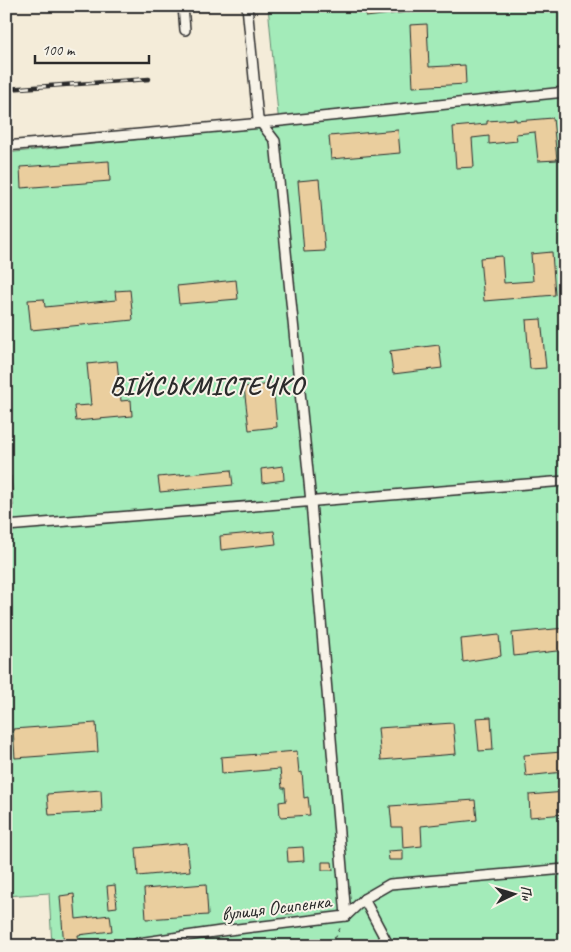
<svg xmlns="http://www.w3.org/2000/svg" width="571" height="952" viewBox="0 0 571 952" font-family="Caveat,sans-serif">
<rect width="100%" height="100%" fill="#f4ecd9"/>
<filter id="ink" filterUnits="userSpaceOnUse"><feTurbulence type="fractalNoise" baseFrequency=".02" numOctaves="2"/><feDisplacementMap in="SourceGraphic" scale="10" xChannelSelector="R" yChannelSelector="G"/><feConvolveMatrix kernelMatrix="1 2 1 2 8 2 1 2 1" color-interpolation-filters="sRGB"/></filter>
<g filter="url(#ink)">
<path fill="#a3ebb9" stroke="#678b72" d="M 268,6 L 565,6 L 565,946 L 52,946 L 49,893 L 6,896 L 6,153 L 279,125 Z"/>
<g fill="#eace9e" stroke="#2b2b2b">
<path d="M 365,6 L 424,6 L 424,10 L 366,17 Z"/>
<path d="M 427,24 L 429,67 L 465,65 L 466,84 L 413,87 L 410,25 Z"/>
<path d="M 553,118 L 557,160 L 538,161 L 535,132 L 516,134 L 517,141 L 489,144 L 489,136 L 472,138 L 474,167 L 456,168 L 453,127 L 487,124 L 487,121 L 516,119 L 516,121 Z"/>
<path d="M 398,130 L 400,153 L 331,159 L 329,136 Z"/>
<path d="M 109,161 L 110,181 L 21,188 L 20,167 Z"/>
<path d="M 319,179 L 325,251 L 304,252 L 298,181 Z"/>
<path d="M 552,252 L 555,295 L 484,301 L 480,258 L 502,256 L 504,283 L 533,281 L 531,254 Z"/>
<path d="M 236,280 L 238,299 L 179,304 L 177,286 Z"/>
<path d="M 130,290 L 133,320 L 31,330 L 28,300 L 44,299 L 45,307 L 116,300 L 115,291 Z"/>
<path d="M 541,319 L 546,368 L 530,369 L 526,320 Z"/>
<path d="M 439,345 L 442,368 L 393,374 L 390,351 Z"/>
<path d="M 117,361 L 121,401 L 131,400 L 132,416 L 76,421 L 74,406 L 91,405 L 87,364 Z"/>
<path d="M 273,384 L 277,427 L 249,430 L 244,387 Z"/>
<path d="M 283,466 L 284,480 L 262,483 L 261,469 Z"/>
<path d="M 231,470 L 233,485 L 160,492 L 158,477 Z"/>
<path d="M 6,476 L 11,476 L 13,506 L 6,506 Z"/>
<path d="M 274,531 L 276,544 L 221,550 L 220,536 Z"/>
<path d="M 565,628 L 565,650 L 514,656 L 512,633 Z"/>
<path d="M 499,635 L 501,656 L 463,662 L 461,639 Z"/>
<path d="M 491,717 L 493,750 L 479,751 L 476,718 Z"/>
<path d="M 96,723 L 98,752 L 15,758 L 13,729 Z"/>
<path d="M 453,723 L 456,754 L 381,760 L 378,728 Z"/>
<path d="M 297,751 L 299,773 L 302,772 L 304,798 L 308,797 L 310,815 L 280,817 L 279,802 L 286,801 L 285,788 L 282,788 L 280,769 L 222,774 L 221,757 Z"/>
<path d="M 562,752 L 563,772 L 526,776 L 524,755 Z"/>
<path d="M 101,790 L 102,812 L 49,815 L 47,794 Z"/>
<path d="M 565,792 L 565,814 L 530,817 L 529,795 Z"/>
<path d="M 475,800 L 477,820 L 421,826 L 422,846 L 403,848 L 402,827 L 392,827 L 390,806 Z"/>
<path d="M 187,843 L 190,871 L 138,876 L 136,848 Z"/>
<path d="M 303,847 L 304,861 L 288,862 L 287,848 Z"/>
<path d="M 403,850 L 403,860 L 389,860 L 388,851 Z"/>
<path d="M 322,862 L 332,862 L 333,870 L 322,870 Z"/>
<path d="M 206,884 L 208,915 L 146,919 L 144,889 Z"/>
<path d="M 115,885 L 117,907 L 109,908 L 107,886 Z"/>
<path d="M 74,894 L 76,919 L 110,915 L 112,931 L 78,935 L 79,945 L 64,946 L 60,896 Z"/>
<path d="M 293,904 L 294,913 L 286,914 L 285,905 Z"/>
</g>
<g fill="none" stroke-linecap="round" stroke-linejoin="round">
<g stroke="#2b2b2b" stroke-width="12">
<g id="minor">
<path d="M 183,6 L 185,30"/>
<path d="M 247,6 L 258,119 L 275,141 L 311,502 L 346,916"/>
<path d="M 6,146 L 262,123 L 565,92"/>
<path d="M 6,526 L 565,481"/>
<path d="M 364,899 L 389,946"/>
<path d="M 132,946 L 138,943 L 221,931 L 346,916 L 364,899 L 390,884 L 565,869"/>
</g>
</g>
<path stroke="#2b2b2b" stroke-width="1" stroke-dasharray="4 4" stroke-linecap="butt" d="M 272,946 L 274,943 L 330,940 L 336,937 L 341,926"/>
<use href="#minor" stroke="#f7f3e8" stroke-width="9"/>
<g stroke="#2b2b2b" stroke-width="4.5">
<path id="rail" d="M 6,89 L 149,79"/>
</g>
<use href="#rail" stroke="#f7f3e8" stroke-width="2.5" stroke-dasharray="8" stroke-linecap="butt"/>
</g>
</g>
<g text-anchor="middle" stroke-width="4" stroke-linejoin="round" paint-order="stroke">
<g font-size="20" fill="#2b2b2b" stroke="#f7f3e8">
<text transform="translate(276 907) rotate(-7)" y="7">вулиця Осипенка</text>
</g>
<g font-size="25" font-weight="bold" letter-spacing="1" fill="#2b2b2b" stroke="#f7f3e8">
<text x="207" y="394">ВІЙСЬКМІСТЕЧКО</text>
</g>
</g>
<rect width="571" height="952" fill="none" stroke="#f7f3e8" stroke-width="25"/>
<rect x="12" y="12" width="546" height="927" fill="none" stroke="#2b2b2b" stroke-width="2" filter="url(#ink)"/>
<g transform="translate(514 894) rotate(85)" stroke="#f7f3e8" stroke-width="4" paint-order="stroke">
<path d="M0-4L9 19L0 12L-9 19Z" fill="#2b2b2b"/>
<text y="-8" font-size="14" font-weight="bold" text-anchor="middle" fill="#2b2b2b">Пн</text>
</g>
<path d="M35 55v8h114v-8" fill="none" stroke="#2b2b2b" stroke-width="2.5"/>
<text x="42" y="55" font-size="15" fill="#2b2b2b" stroke="#f7f3e8" stroke-width="4" paint-order="stroke">100 m</text>
</svg>
